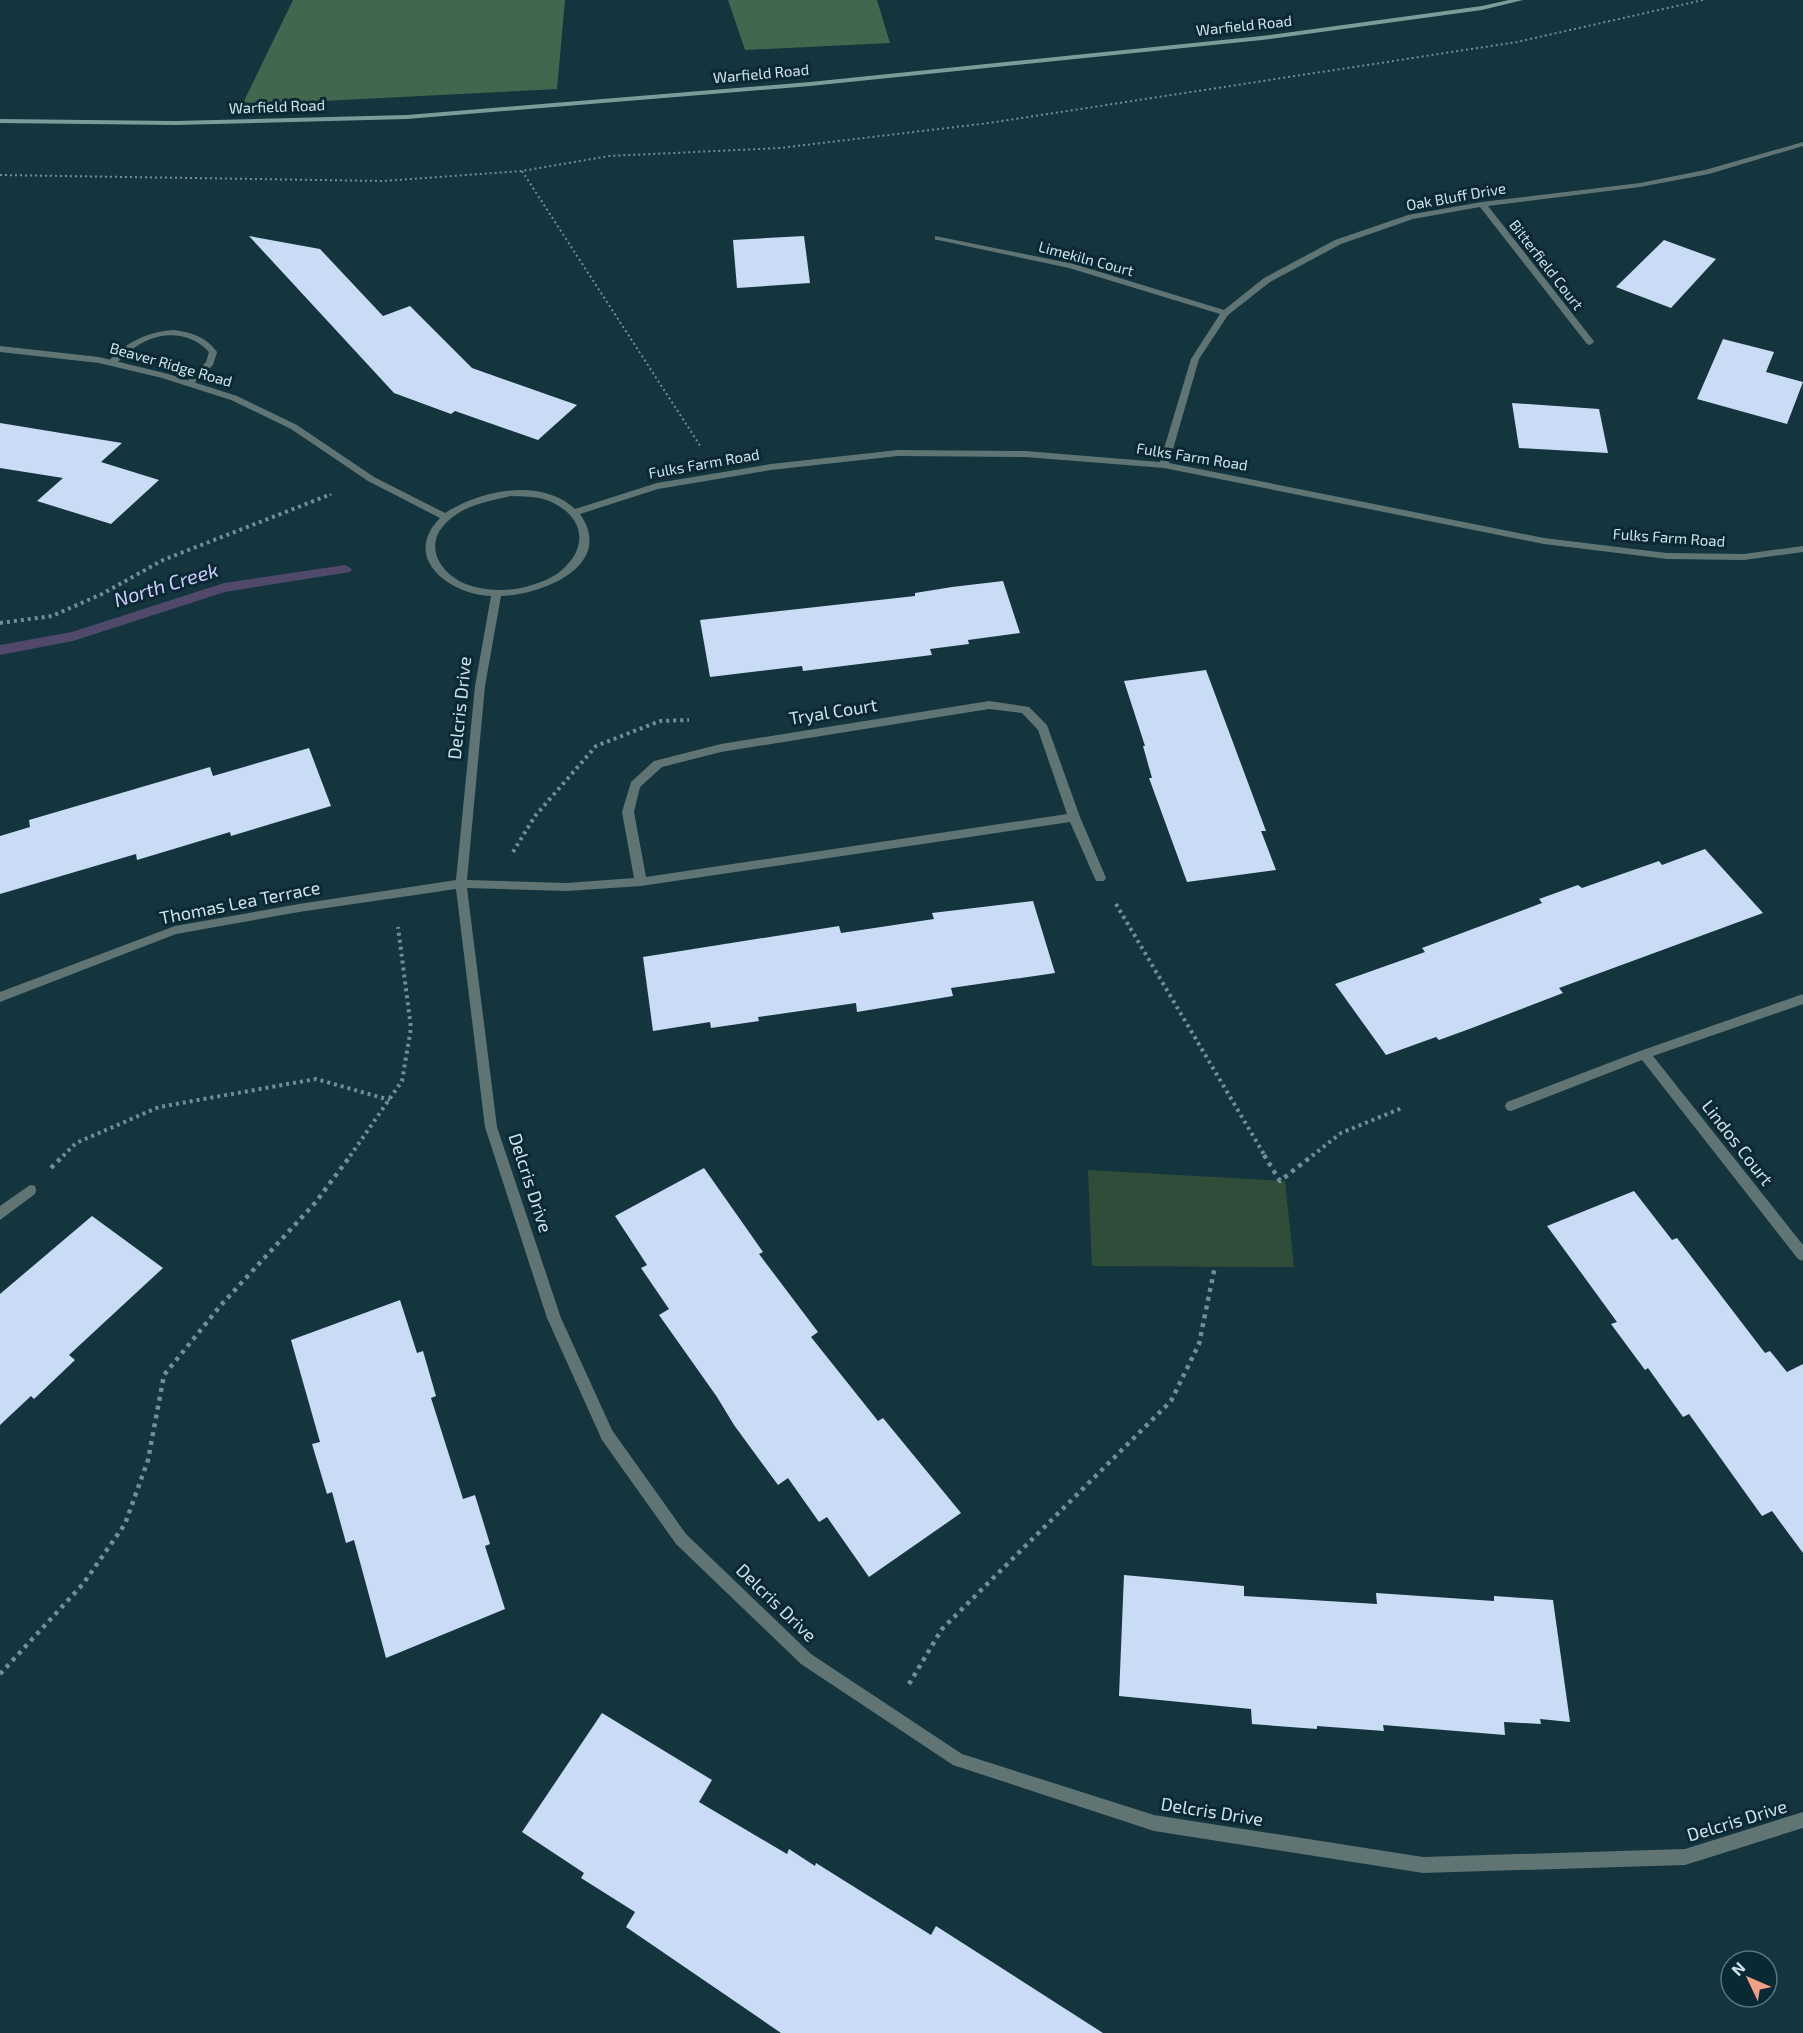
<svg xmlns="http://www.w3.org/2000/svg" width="1803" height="2033" viewBox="0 0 1803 2033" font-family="'Exo 2',sans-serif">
<rect width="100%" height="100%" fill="#14343e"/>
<path fill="#304d39" d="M 1088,1170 L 1285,1181 L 1294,1267 L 1092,1266 Z"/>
<g fill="#43664e">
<path d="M 293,0 L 565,0 L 557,89 L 242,105 Z"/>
<path d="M 728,0 L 877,0 L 890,43 L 745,50 Z"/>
</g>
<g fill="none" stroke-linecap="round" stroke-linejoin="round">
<path fill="#50496c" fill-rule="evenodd" d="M 345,565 L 352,569 L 350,572 L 225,592 L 73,641 L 0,655 L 0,645 L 72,632 L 224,583 Z"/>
</g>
<g fill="#c9dbf5">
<path d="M 249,236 L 320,249 L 383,316 L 410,306 L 472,368 L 577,405 L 538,440 L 455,411 L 451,414 L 394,393 Z"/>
<path d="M 804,236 L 810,283 L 737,288 L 733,240 Z"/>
<path d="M 1664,240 L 1716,259 L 1671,308 L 1616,287 Z"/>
<path d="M 1723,339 L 1774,352 L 1766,372 L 1803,382 L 1787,424 L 1697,399 Z"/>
<path d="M 1512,403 L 1599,409 L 1608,453 L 1519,448 Z"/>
<path d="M 0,423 L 122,443 L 101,462 L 159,480 L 111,524 L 37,501 L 63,478 L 0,468 Z"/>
<path d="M 1003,581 L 1020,633 L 968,640 L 969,644 L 930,649 L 932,655 L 803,671 L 802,666 L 710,677 L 700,620 L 915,596 L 915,593 L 952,587 Z"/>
<path d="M 1206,670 L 1266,831 L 1261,831 L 1276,870 L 1187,882 L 1149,778 L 1152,778 L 1143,746 L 1145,746 L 1124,681 Z"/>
<path d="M 309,748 L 331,806 L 231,836 L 230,832 L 137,860 L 136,854 L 0,894 L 0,836 L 30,827 L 29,820 L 210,767 L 213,776 Z"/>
<path d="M 1705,849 L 1763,913 L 1559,988 L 1563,993 L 1472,1028 L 1439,1040 L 1436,1037 L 1386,1055 L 1335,984 L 1425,952 L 1422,948 L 1542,903 L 1539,899 L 1578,885 L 1582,888 L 1659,861 L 1662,865 Z"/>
<path d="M 1033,901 L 1055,973 L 951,988 L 953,996 L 857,1012 L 856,1003 L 758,1017 L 759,1021 L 711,1028 L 710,1022 L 653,1031 L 643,957 L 839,926 L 841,933 L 934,919 L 932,913 Z"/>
<path d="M 704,1168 L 763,1252 L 759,1254 L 818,1332 L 811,1337 L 878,1421 L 883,1418 L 961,1513 L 869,1577 L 827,1517 L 819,1522 L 788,1478 L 778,1485 L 734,1425 L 717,1397 L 659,1315 L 669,1309 L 641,1268 L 647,1265 L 615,1216 Z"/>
<path d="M 1634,1191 L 1672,1240 L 1677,1238 L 1765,1353 L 1770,1351 L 1787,1372 L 1803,1364 L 1803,1553 L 1772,1511 L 1762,1516 L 1689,1414 L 1683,1417 L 1648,1368 L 1645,1370 L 1611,1324 L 1617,1322 L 1547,1226 Z"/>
<path d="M 92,1216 L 163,1268 L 69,1355 L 75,1360 L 34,1399 L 31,1396 L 0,1425 L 0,1294 Z"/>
<path d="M 400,1300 L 417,1353 L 423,1351 L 436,1396 L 431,1398 L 463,1499 L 475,1495 L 490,1544 L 485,1546 L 505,1609 L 386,1658 L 354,1540 L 346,1543 L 332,1492 L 327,1494 L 312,1444 L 320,1442 L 291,1340 Z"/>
<path d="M 1124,1575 L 1244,1586 L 1244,1596 L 1377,1604 L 1376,1593 L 1494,1601 L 1494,1596 L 1553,1600 L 1570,1722 L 1540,1719 L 1541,1724 L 1504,1722 L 1505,1735 L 1383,1725 L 1384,1731 L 1317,1726 L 1317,1729 L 1252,1724 L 1251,1709 L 1119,1696 Z"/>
<path d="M 602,1713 L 712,1780 L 699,1802 L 787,1854 L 789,1849 L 815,1866 L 816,1863 L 931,1935 L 936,1926 L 1103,2033 L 781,2033 L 626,1927 L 635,1912 L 581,1878 L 584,1873 L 522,1832 Z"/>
</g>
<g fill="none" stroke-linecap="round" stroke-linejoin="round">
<g stroke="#758d96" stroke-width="2" stroke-dasharray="2 3" stroke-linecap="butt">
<path d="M 522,171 L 701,447"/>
<path d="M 0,175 L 383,181 L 522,171 L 609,156 L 780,148 L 989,123 L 1517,42 L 1703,0"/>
<path d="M 325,497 L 334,493"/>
</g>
<g stroke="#758d96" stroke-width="4" stroke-dasharray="3 4" stroke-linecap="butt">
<path d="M 0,623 L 52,616 L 102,594 L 163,560 L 329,495"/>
<path d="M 513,852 L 535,816 L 596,746 L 660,721 L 689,720"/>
<path d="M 1116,904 L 1265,1156"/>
<path d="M 63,1156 L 76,1143 L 159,1107 L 316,1079 L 390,1100"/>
<path d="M 350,1156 L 402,1081 L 411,1028 L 398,927"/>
<path d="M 1312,1156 L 1341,1133 L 1402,1108"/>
</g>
<g stroke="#758d96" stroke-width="4.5" stroke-dasharray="4 5" stroke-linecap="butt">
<path d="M 1264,1155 L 1280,1181 L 1313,1155"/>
<path d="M 51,1168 L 64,1155"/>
<path d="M 0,1674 L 83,1584 L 125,1524 L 148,1460 L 164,1375 L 221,1305 L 315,1203 L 351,1155"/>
<path d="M 909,1684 L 942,1629 L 1171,1401 L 1199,1344 L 1215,1266"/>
</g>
<path fill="#607573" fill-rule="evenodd" d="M 173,330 C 192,332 206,337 217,352 L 213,365 L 192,385 L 189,386 L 185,383 L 206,362 L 209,352 C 194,335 169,331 148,340 C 135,345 125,356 114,365 L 111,366 L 107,363 C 125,343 146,332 173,330 Z"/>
<g fill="#607573" fill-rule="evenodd">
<path d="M 1803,142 L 1803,146 L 1709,174 L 1640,187 L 1488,206 L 1593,340 L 1594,342 L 1590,345 L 1587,344 L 1480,207 L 1413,219 L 1341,244 L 1270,282 L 1228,315 L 1199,359 L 1169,463 L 1544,538 L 1667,553 L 1744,554 L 1803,546 L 1803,552 L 1744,560 L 1667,559 L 1544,544 L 1164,468 L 1025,457 L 898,456 L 771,470 L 658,489 L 580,514 C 616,566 541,595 501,596 L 485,686 L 467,880 L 567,883 L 634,878 L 622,812 L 631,782 L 654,761 L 721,744 L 989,701 L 1029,707 L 1047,725 L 1080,817 L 1106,878 L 1104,881 L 1096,881 L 1070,822 L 641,886 L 567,891 L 467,888 L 497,1127 L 561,1318 L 612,1430 L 686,1534 L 811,1654 L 962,1754 L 1154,1815 L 1423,1857 L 1685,1849 L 1803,1812 L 1803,1828 L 1685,1865 L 1423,1873 L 1154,1831 L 953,1765 L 801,1664 L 676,1544 L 602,1440 L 547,1318 L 485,1127 L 456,889 L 299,912 L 176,934 L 0,1002 L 0,992 L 175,926 L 299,904 L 456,880 L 475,686 L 491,596 C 449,594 401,558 440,518 L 368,481 L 291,429 L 231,400 L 162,378 L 99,363 L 0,352 L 0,346 L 99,357 L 168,374 L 237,396 L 297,425 L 374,477 L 445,513 C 481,490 541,477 575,509 L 657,483 L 771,464 L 898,450 L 1025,451 L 1160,462 L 1191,359 L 1220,314 L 1069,268 L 938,240 L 935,240 L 935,236 L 1074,264 L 1224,310 L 1264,278 L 1335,240 L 1408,215 L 1482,202 L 1640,183 L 1705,170 ZM 511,496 C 521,497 533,496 543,499 C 577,509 593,540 565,567 C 555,578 539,583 525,587 C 509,591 491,591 475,587 C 444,580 419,547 448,521 C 465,505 489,501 511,496 ZM 989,709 L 1022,713 L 1038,730 L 1067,814 L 646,877 L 634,812 L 640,787 L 662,767 L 721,752 Z"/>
<path d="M 1803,994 L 1803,1004 L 1653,1056 L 1803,1245 L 1803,1261 L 1798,1259 L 1642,1060 L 1511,1111 L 1507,1110 L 1505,1106 L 1507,1102 L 1640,1051 Z"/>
<path d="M 30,1185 L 35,1186 L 36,1190 L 35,1194 L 0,1220 L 0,1206 Z"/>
</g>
<path fill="#7a9d99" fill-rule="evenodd" d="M 1509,0 L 1523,0 L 1482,10 L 1262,40 L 810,86 L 407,119 L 175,125 L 0,123 L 0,119 L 175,121 L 407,115 L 810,82 L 1262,36 L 1482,6 Z"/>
</g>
<g text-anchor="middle" stroke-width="6" stroke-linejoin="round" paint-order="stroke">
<g font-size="15" fill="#d1e2e9" stroke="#092a34">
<text transform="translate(1244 26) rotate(-6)" y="5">Warfield Road</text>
<text transform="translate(761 74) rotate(-5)" y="5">Warfield Road</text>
<text transform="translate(277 107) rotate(-2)" y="5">Warfield Road</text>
<text transform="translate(1456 197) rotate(-10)" y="5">Oak Bluff Drive</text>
<text transform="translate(1086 259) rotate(15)" y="5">Limekiln Court</text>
<text transform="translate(1546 265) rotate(52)" y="5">Bitterfield Court</text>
<text transform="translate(171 365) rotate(16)" y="5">Beaver Ridge Road</text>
<text transform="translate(1192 457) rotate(9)" y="5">Fulks Farm Road</text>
<text transform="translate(704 464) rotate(-10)" y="5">Fulks Farm Road</text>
<text transform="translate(1669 538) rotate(4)" y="5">Fulks Farm Road</text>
</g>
<g font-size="18" fill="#d1e2e9" stroke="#092a34">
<text transform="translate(460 708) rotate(-84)" y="6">Delcris Drive</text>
<text transform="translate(833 712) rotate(-9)" y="6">Tryal Court</text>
<text transform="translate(240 903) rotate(-11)" y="6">Thomas Lea Terrace</text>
<text transform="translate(1737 1143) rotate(52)" y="6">Lindos Court</text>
<text transform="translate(530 1183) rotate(72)" y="6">Delcris Drive</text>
<text transform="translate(776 1603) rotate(44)" y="6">Delcris Drive</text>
<text transform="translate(1212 1812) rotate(9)" y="6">Delcris Drive</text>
<text transform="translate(1737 1821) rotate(-17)" y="6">Delcris Drive</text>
</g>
<g font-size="20" font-style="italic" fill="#d2cafc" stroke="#092a34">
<text transform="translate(166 585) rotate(-17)" y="7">North Creek</text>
</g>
</g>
<g transform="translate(1749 1979) rotate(314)"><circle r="28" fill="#092a34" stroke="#59747c" stroke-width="1.5"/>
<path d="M0-4.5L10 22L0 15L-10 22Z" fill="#f49e86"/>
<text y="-9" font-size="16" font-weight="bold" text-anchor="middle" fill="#d1e2e9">N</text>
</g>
</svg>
